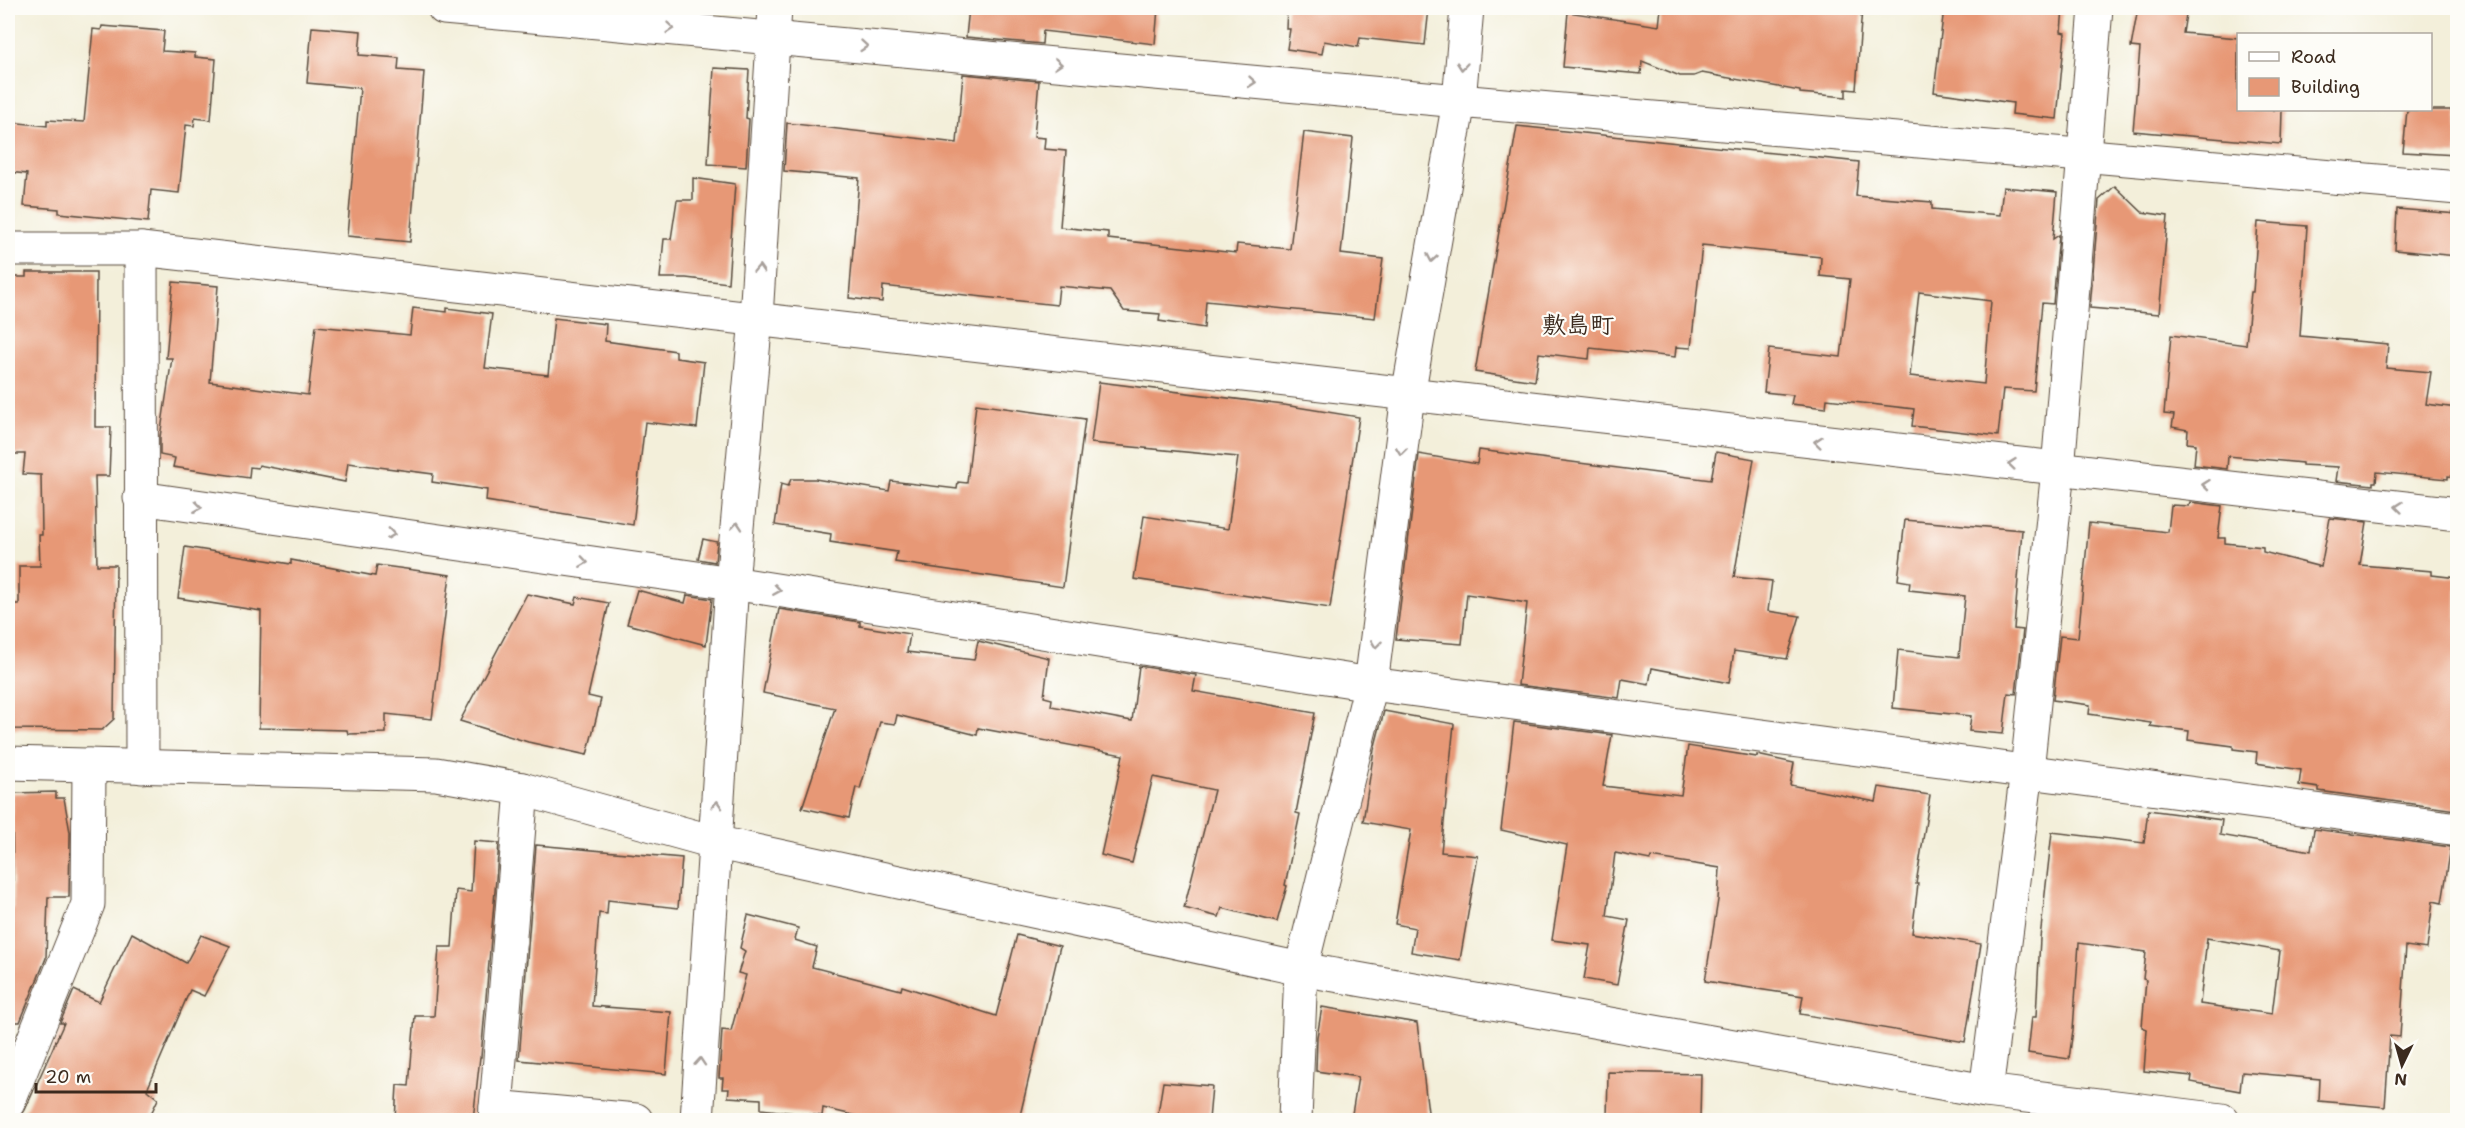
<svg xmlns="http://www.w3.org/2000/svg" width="2465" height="1128" viewBox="0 0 2465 1128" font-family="'Shantell Sans','Klee One',sans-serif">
<rect width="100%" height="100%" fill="#fdfcf7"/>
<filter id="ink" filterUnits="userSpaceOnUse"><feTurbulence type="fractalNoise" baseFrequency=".0167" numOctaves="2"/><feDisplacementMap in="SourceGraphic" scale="12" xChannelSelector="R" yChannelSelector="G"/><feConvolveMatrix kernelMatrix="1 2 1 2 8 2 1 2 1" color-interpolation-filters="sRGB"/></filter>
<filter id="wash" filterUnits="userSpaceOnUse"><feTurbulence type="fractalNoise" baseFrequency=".008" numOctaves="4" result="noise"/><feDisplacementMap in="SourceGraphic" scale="24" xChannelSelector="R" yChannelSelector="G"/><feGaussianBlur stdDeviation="1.35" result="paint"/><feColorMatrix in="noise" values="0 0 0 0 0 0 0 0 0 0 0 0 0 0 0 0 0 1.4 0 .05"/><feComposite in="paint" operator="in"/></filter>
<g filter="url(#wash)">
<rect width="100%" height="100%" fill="#f3efda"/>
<g id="blocks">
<g fill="#e79876" fill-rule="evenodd">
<path d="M 969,8 L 1158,8 L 1155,44 L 1043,31 L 1042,44 L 966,37 Z"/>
<path d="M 1287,8 L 1429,8 L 1425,45 L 1360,38 L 1358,47 L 1324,41 L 1322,54 L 1287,49 L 1290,29 L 1286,29 Z"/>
<path d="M 1661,8 L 1862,8 L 1856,90 L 1846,89 L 1846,97 L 1800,93 L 1800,91 L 1702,73 L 1694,76 L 1680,76 L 1642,61 L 1641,74 L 1563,67 L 1568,12 L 1659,26 Z"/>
<path d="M 1944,8 L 2063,8 L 2061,32 L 2065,33 L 2057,119 L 2012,114 L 2013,103 L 1934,92 Z"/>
<path d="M 2138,8 L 2187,8 L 2183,33 L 2238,38 L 2238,110 L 2282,110 L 2281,144 L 2133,131 L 2140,48 L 2131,47 Z"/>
<path d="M 102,26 L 164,31 L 162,51 L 195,53 L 195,57 L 216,59 L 211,120 L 195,118 L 194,126 L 186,125 L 179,193 L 151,190 L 148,222 L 59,213 L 59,209 L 24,206 L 27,174 L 8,172 L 10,122 L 47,126 L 47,120 L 84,122 L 93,29 L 101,30 Z"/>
<path d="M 312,27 L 361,31 L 359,55 L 399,58 L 398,70 L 424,72 L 410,242 L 347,236 L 360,88 L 307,83 Z"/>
<path d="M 714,68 L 749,70 L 746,118 L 749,119 L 746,167 L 708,164 Z"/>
<path d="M 963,74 L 1039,81 L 1034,137 L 1045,138 L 1044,149 L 1066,151 L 1060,227 L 1108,232 L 1108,239 L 1236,253 L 1237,244 L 1290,249 L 1304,132 L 1353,138 L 1341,254 L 1383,259 L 1375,318 L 1206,301 L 1204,328 L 1159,321 L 1160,314 L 1124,311 L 1110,291 L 1059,286 L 1057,305 L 883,286 L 882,302 L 849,298 L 859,178 L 784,171 L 787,123 L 957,143 Z"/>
<path d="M 2407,110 L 2457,110 L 2457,155 L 2403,152 Z"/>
<path d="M 1517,126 L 1859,162 L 1856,196 L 1932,202 L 1932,209 L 2000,215 L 2003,187 L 2057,192 L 2053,239 L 2059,235 L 2053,304 L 2042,303 L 2034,391 L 2003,389 L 1998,436 L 1912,426 L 1914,409 L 1827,399 L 1826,408 L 1791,404 L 1793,395 L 1764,392 L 1769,349 L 1841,357 L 1850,279 L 1820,276 L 1821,257 L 1702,245 L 1691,348 L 1676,347 L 1675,357 L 1590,348 L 1589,359 L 1539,353 L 1535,381 L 1475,372 ZM 1919,292 L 1991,301 L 1984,384 L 1910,376 Z"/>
<path d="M 693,178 L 735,184 L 728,283 L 686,278 L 660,278 L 664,239 L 671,239 L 677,200 L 693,200 Z"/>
<path d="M 2115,186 L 2142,212 L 2168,216 L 2159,314 L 2090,308 L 2099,200 Z"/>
<path d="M 2397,209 L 2457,214 L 2457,256 L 2395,250 Z"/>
<path d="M 2258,222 L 2307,226 L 2300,336 L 2388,344 L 2386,368 L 2431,372 L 2426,404 L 2457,408 L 2457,477 L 2448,476 L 2448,479 L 2377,472 L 2376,482 L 2373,482 L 2373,485 L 2336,481 L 2338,467 L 2302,465 L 2302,463 L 2228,456 L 2227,469 L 2194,465 L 2196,444 L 2187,443 L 2188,430 L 2172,427 L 2174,415 L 2164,414 L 2171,335 L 2246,345 L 2251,292 L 2253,292 Z"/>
<path d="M 26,272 L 96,272 L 95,427 L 111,427 L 109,476 L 95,476 L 97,565 L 116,565 L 114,719 L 102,730 L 8,729 L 9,604 L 19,604 L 19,566 L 40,566 L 39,535 L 42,535 L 41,475 L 23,474 L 25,454 L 8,454 L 8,277 L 26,277 Z"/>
<path d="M 173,282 L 218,286 L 210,382 L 308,395 L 316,326 L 410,335 L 413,308 L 447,312 L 447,308 L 492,314 L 485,368 L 548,375 L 554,318 L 606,324 L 605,341 L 676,351 L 676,358 L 704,362 L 697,428 L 645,422 L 633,525 L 486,501 L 487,490 L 432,482 L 433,474 L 348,463 L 345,482 L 259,465 L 258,468 L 250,467 L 249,478 L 173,467 L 175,458 L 160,455 L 160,437 L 172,358 L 166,358 Z"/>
<path d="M 1099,382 L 1284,405 L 1359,417 L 1330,608 L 1134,579 L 1144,516 L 1228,529 L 1238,457 L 1091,443 Z"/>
<path d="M 976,404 L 1085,419 L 1063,587 L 895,562 L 897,552 L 830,542 L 831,534 L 775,525 L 781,484 L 788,486 L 791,479 L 815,479 L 889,491 L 891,481 L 957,489 L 958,482 L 967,483 Z"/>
<path d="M 1479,450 L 1711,480 L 1716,452 L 1754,459 L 1734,577 L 1772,581 L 1768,611 L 1800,616 L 1787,659 L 1734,651 L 1729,683 L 1652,668 L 1649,684 L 1622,679 L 1619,698 L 1518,685 L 1527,603 L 1467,594 L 1462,644 L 1396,639 L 1419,454 L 1477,464 Z"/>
<path d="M 2190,502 L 2222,506 L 2218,538 L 2225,538 L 2225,543 L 2263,547 L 2263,552 L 2321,567 L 2330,518 L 2367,522 L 2360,565 L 2432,571 L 2432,575 L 2457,578 L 2456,810 L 2319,791 L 2319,788 L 2299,785 L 2301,770 L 2256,763 L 2257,752 L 2233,749 L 2233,746 L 2188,740 L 2189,731 L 2150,726 L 2151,723 L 2089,714 L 2090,705 L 2053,700 L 2060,636 L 2078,638 L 2089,523 L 2168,532 L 2171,505 L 2189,506 Z"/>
<path d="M 1905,520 L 2022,530 L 2014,629 L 2023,630 L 2016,694 L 2008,693 L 2003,734 L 1969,731 L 1971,716 L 1893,708 L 1898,650 L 1959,657 L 1965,596 L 1909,590 L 1910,582 L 1898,580 Z"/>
<path d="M 703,539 L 717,542 L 715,562 L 698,559 Z"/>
<path d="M 185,547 L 291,564 L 291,560 L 375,576 L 377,565 L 450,575 L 432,719 L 386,714 L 386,733 L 348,734 L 347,730 L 259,728 L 261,611 L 178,598 Z"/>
<path d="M 637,590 L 685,603 L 687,595 L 712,599 L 706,645 L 627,624 Z"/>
<path d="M 527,594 L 575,604 L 577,597 L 609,603 L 588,696 L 601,699 L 587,755 L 528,742 L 460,721 Z"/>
<path d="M 779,609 L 860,622 L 860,626 L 910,634 L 907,652 L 974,660 L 978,641 L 1049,658 L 1044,697 L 1052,699 L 1051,706 L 1132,721 L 1139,666 L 1196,675 L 1193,691 L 1315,713 L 1296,813 L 1300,814 L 1285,885 L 1287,886 L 1277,922 L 1222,908 L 1219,917 L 1184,908 L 1214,790 L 1153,777 L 1132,863 L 1101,855 L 1123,755 L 978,728 L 977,735 L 897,715 L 895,724 L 880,722 L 860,789 L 856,787 L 849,818 L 802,808 L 835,708 L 763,693 Z"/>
<path d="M 1384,711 L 1454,724 L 1441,852 L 1478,856 L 1460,960 L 1411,952 L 1415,928 L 1395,924 L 1411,830 L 1363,822 L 1374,750 Z"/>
<path d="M 1514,722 L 1612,735 L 1603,786 L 1681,795 L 1688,746 L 1757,757 L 1757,755 L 1794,763 L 1790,785 L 1876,802 L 1879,787 L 1930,795 L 1916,884 L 1918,884 L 1912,933 L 1981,944 L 1965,1042 L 1800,1014 L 1803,996 L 1705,981 L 1718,900 L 1720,868 L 1651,857 L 1650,860 L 1615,853 L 1607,916 L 1629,920 L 1617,985 L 1584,979 L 1590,945 L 1552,940 L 1567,845 L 1501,830 Z"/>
<path d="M 56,792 L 56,798 L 64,798 L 70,832 L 69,897 L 48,897 L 46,958 L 20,1022 L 8,1022 L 8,909 L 13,909 L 12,793 Z"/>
<path d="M 2148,810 L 2222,820 L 2220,835 L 2311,851 L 2314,829 L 2451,847 L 2442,903 L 2433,901 L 2427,949 L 2406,946 L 2400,1037 L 2390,1036 L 2385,1107 L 2319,1101 L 2320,1079 L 2242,1072 L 2240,1091 L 2191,1082 L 2192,1076 L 2144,1071 L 2147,1029 L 2142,1027 L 2146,980 L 2143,979 L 2146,952 L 2079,943 L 2073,1030 L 2069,1059 L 2028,1053 L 2032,1017 L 2036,1017 L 2040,938 L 2052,832 L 2144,843 ZM 2207,938 L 2280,951 L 2272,1014 L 2200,1004 Z"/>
<path d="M 474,841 L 499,843 L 481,1057 L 480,1057 L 473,1120 L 395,1120 L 397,1085 L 409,1086 L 415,1016 L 434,1016 L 439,947 L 452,947 L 456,890 L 471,892 Z"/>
<path d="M 536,845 L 682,858 L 678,908 L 608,900 L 607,914 L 599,913 L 592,1006 L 671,1012 L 666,1074 L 519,1060 Z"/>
<path d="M 748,915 L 798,928 L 795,940 L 817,947 L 812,967 L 901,990 L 902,986 L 996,1016 L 1017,935 L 1060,946 L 1019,1120 L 874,1120 L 823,1108 L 822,1116 L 761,1109 L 761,1099 L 728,1097 L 729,1089 L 722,1089 L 723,1078 L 719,1078 L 722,1030 L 731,1031 L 746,975 L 738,973 L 745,951 L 740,948 Z"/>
<path d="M 132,933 L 186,963 L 201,935 L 230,946 L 204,996 L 190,990 L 147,1090 L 158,1099 L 148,1120 L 18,1120 L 25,1110 L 64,1023 L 60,1023 L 74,990 L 99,1002 Z"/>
<path d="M 1322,1007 L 1417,1023 L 1429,1120 L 1351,1120 L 1358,1077 L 1316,1071 L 1317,1037 Z"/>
<path d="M 1608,1072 L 1701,1074 L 1700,1120 L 1607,1120 Z"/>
<path d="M 1163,1082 L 1212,1086 L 1209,1120 L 1157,1120 Z"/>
</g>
</g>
</g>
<g filter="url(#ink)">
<use href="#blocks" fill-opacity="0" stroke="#57483a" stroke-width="1.5"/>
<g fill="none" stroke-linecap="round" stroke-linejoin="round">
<g stroke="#57483a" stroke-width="35">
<g id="minor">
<path d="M 444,8 L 1459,101 L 2458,188"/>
<path d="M 8,249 L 141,249 L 2458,514"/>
<path d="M 141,249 L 142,767"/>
<path d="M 140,498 L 732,583 L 1371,684 L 2458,829"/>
<path d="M 1986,1091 L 2027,771 L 2058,469 L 2096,8"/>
<path d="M 8,1103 L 88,904 L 89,765"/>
<path d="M 496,1107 L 636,1120"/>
<path d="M 495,1120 L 522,789"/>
<path d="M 697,1120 L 732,583 L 756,318 L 775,8"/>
<path d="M 1295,1120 L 1301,969 L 1371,684 L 1408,395 L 1459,101 L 1467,8"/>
</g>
</g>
<g stroke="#57483a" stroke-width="35">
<path id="tertiary" d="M 8,763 L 436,774 L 522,789 L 714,842 L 1301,969 L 1986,1091 L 2222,1120"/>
</g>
<use href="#minor" stroke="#fff" stroke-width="33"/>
<use href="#tertiary" stroke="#fff" stroke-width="33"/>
</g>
<defs><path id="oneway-chevron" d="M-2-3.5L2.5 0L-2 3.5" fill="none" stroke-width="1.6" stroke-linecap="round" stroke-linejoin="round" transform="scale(1.5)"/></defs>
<g stroke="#a79f9a">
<use href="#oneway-chevron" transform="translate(670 28) rotate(5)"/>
<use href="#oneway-chevron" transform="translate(864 46) rotate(5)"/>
<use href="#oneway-chevron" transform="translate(1058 64) rotate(5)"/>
<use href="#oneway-chevron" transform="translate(1462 66) rotate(95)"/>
<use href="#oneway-chevron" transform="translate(1252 82) rotate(5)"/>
<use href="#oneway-chevron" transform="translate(1432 258) rotate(100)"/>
<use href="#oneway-chevron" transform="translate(759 269) rotate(-87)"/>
<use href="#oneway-chevron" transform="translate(1818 442) rotate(-174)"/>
<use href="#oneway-chevron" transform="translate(1401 451) rotate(97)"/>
<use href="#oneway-chevron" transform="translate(2012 464) rotate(-174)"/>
<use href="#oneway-chevron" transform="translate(2206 485) rotate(-174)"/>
<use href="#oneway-chevron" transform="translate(198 507) rotate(8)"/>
<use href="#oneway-chevron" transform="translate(2399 507) rotate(-174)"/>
<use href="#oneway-chevron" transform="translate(737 526) rotate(-85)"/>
<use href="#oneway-chevron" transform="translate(391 534) rotate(8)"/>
<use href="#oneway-chevron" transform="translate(584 562) rotate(8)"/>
<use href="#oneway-chevron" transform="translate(777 590) rotate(9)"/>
<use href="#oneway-chevron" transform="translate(1376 644) rotate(97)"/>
<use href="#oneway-chevron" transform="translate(717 805) rotate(-86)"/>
<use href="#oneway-chevron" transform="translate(700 1062) rotate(-86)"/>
</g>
</g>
<g text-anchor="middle" stroke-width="4.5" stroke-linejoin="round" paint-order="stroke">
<g font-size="24" font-weight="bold" fill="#3b2a1e" stroke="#fdfcf7">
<text x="1578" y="333">敷島町</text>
</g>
</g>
<rect width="2465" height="1128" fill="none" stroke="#fdfcf7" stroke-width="30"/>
<rect x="2237" y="33" width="195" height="78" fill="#fdfcf7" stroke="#afa8a0" stroke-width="1.5"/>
<rect x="2249" y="52" width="30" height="9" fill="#ffffff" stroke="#afa8a0" stroke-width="1.5"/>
<text x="2291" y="63" font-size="18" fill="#3b2a1e">Road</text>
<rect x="2249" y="78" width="30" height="18" fill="#e79876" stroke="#afa8a0" stroke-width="1.5"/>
<text x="2291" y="93" font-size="18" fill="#3b2a1e">Building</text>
<g transform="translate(2402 1065) rotate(185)" stroke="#fdfcf7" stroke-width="4.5" paint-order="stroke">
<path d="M0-4.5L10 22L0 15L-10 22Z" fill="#3b2a1e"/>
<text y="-9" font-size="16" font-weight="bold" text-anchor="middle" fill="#3b2a1e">N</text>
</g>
<path d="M36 1083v9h120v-9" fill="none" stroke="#3b2a1e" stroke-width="3"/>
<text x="45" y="1083" font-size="18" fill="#3b2a1e" stroke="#fdfcf7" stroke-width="4.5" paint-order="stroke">20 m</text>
</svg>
